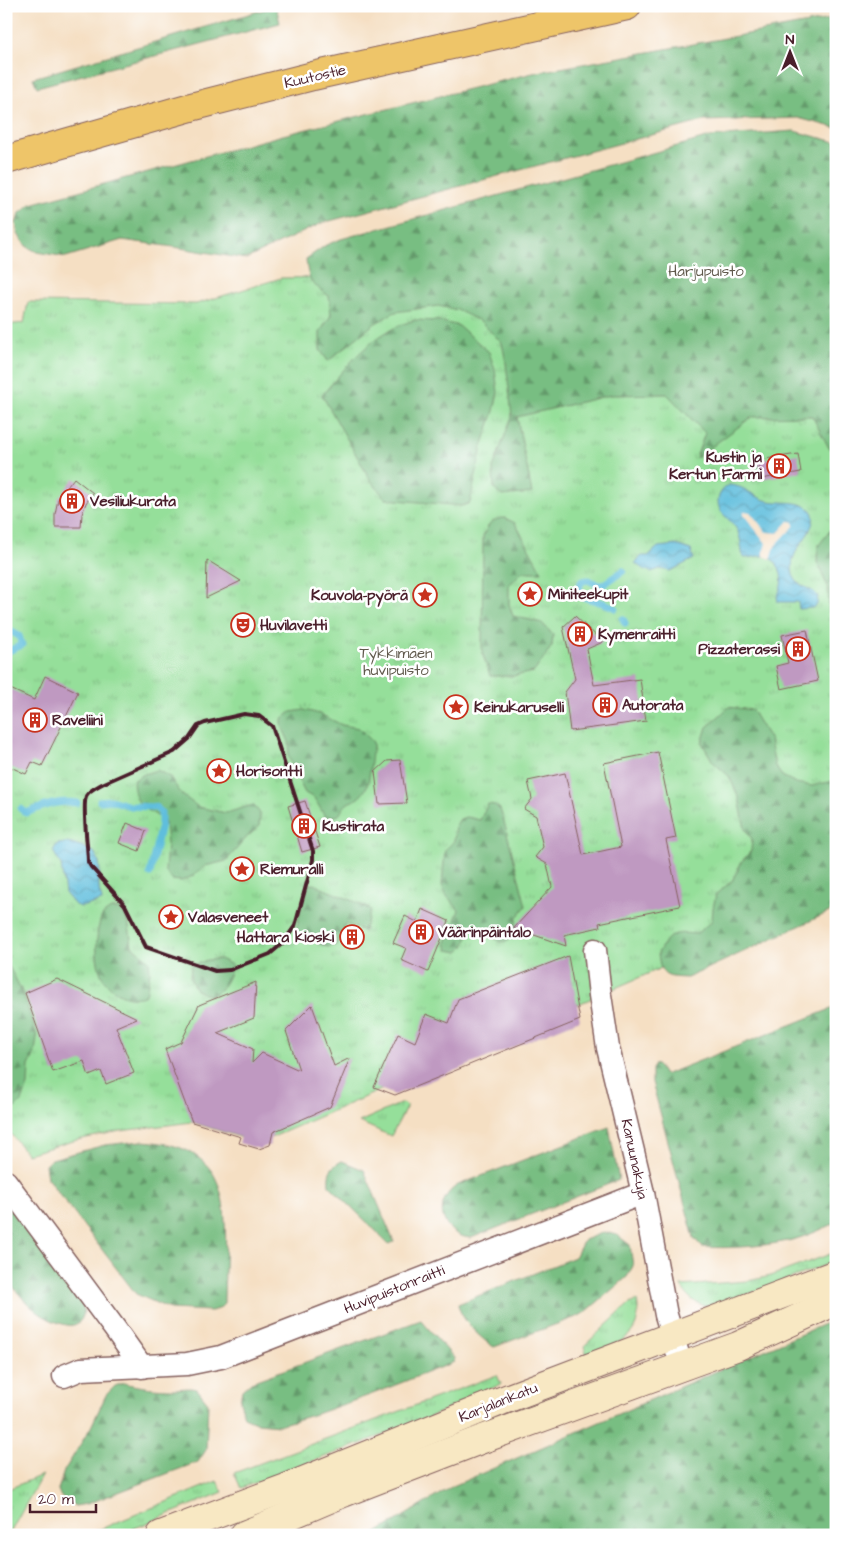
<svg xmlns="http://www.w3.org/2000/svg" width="842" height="1541" viewBox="0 0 842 1541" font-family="'Architects Daughter',sans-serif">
<defs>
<pattern id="grass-tufts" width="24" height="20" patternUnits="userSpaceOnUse" patternTransform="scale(1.25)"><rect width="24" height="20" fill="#95df9a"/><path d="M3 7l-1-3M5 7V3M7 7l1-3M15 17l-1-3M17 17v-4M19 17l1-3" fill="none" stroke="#82bf85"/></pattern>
<pattern id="forest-firs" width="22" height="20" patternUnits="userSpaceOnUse" patternTransform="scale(1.25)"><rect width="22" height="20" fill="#78be82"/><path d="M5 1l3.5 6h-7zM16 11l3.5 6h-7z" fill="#649a6b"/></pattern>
<pattern id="water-waves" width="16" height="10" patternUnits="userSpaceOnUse" patternTransform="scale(1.25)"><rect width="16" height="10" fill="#5fbedd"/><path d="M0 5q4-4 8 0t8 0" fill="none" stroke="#509ab3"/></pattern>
</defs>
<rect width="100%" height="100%" fill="#fff"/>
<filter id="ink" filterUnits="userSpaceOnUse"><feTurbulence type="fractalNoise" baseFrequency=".02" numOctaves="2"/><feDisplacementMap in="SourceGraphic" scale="10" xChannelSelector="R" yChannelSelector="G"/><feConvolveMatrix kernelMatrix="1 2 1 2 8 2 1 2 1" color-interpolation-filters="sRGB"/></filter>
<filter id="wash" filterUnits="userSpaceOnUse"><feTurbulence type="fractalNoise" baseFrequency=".0096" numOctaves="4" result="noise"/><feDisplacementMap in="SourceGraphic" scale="20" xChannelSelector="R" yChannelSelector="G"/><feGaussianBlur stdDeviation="1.12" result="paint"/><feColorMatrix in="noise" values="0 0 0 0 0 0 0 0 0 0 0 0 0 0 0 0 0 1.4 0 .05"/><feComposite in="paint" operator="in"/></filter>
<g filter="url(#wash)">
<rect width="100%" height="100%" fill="#f5dfc3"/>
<g fill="url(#grass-tufts)" stroke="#707f62">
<path d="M 354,277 L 836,363 L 836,892 L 259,1143 L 192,1122 L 120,1131 L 77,1140 L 27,1154 L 6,1128 L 6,325 L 24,323 L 28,302 L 196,304 L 281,278 Z"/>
<path d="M 402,1103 L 407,1106 L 391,1136 L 359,1122 Z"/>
<path d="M 836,1252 L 836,1261 L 717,1306 C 699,1307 690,1301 681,1286 L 748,1281 L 771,1276 Z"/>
<path d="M 637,1300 C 644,1339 616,1344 587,1355 L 584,1346 L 628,1305 Z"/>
<path d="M 497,1375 L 501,1384 L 421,1421 L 241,1488 L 234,1473 Z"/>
<path d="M 42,1475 L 9,1535 L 6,1535 L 6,1490 Z"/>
<path d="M 217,1481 L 223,1492 L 118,1535 L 86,1535 Z"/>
</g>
<g fill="url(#forest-firs)" stroke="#616e56">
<path d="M 276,6 L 280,23 L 37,87 L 33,78 Z"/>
<path d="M 836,18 L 836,128 L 798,118 L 704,121 L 322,223 L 246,259 L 174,247 L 122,240 L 66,257 L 37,252 L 26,246 L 18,234 L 16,224 L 19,214 L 31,204 L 283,135 L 533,73 Z"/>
<path d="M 794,131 L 836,142 L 836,450 L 829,448 L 812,416 L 752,417 L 696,458 L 705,433 L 667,394 L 611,395 L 517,417 L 532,493 L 502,496 L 494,489 L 493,468 L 512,416 L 506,363 L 502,343 L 480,321 L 457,310 L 438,306 L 395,312 L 374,324 L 328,361 L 320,350 L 320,332 L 331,315 L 329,296 C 311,283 308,282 306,259 L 326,245 L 341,239 L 710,137 Z"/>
<path d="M 415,320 L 439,321 L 459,326 L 489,352 L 495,370 L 498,392 L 494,411 L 482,447 L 470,503 L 462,506 L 386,499 L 371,481 L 322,395 C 350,363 372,332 415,320 Z"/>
<path d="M 505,518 L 515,523 L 542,572 L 522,572 L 509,585 L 509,604 L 513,616 L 542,623 L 553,635 L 552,646 L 534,672 L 513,676 L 490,676 L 482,652 L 483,536 C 489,524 491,519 505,518 Z"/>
<path d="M 836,523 L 836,616 L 829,612 L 828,588 L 817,562 L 818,546 Z"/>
<path d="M 729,707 L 752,710 L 770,740 L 775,766 L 782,776 L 796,783 L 812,786 L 836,780 L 836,909 L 687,978 C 664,977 661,977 658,953 C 669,933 674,932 696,934 L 712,921 L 713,908 L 716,894 L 732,881 L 742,861 L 751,851 L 752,839 L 745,829 L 739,798 L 729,776 L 713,762 L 702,743 L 707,727 Z"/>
<path d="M 304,710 L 320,714 L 342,725 L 359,728 L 373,742 C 374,749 371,755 371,762 C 369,775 370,789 358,798 C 355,801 350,801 347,804 C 336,814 346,817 325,816 L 314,798 L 305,793 L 293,769 L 288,754 L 290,744 L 282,726 L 282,719 L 291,712 Z"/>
<path d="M 157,770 L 170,777 L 181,794 L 198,807 L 226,813 L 253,805 L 260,813 L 259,827 L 248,836 L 226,861 L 205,866 L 193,876 L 181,881 L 172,880 L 165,871 L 167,844 L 165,822 C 146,806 135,810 133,781 L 144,774 Z"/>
<path d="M 488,804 L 495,805 L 500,809 L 503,818 L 526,906 L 517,917 L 514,935 L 507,941 L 499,942 L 484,928 L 471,929 L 464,947 L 458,952 L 448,950 L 446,942 L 459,910 L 446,895 L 442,885 L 445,850 L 454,841 L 456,825 L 460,819 L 466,817 L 480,820 Z"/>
<path d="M 314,884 C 333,894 353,899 371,910 L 364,931 L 345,924 L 336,945 L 327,947 L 300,934 L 296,930 L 302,904 L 308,885 Z"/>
<path d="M 111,909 L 121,909 L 128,920 L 132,946 L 149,961 L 150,972 L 146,995 C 131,1002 114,993 105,981 C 94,968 95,930 102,916 C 104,913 108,911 111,909 Z"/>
<path d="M 220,959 L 232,965 C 230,976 221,996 208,995 C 204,994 200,991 196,990 L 190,978 L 191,966 L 207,960 Z"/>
<path d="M 6,961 L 23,993 L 37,1037 L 35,1052 L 29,1066 L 28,1085 L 22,1101 L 16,1107 L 9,1109 L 6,1107 Z"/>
<path d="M 836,1007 L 836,1223 C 824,1228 812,1234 799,1238 C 774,1246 729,1249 702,1247 L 694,1238 L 652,1082 L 652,1069 L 656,1063 L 664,1075 Z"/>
<path d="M 609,1127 L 619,1180 L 471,1238 C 441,1236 431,1201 458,1185 Z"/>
<path d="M 141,1141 C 157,1142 175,1144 190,1152 C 200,1158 211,1167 216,1179 C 231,1208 224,1270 224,1304 L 219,1309 L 211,1311 L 170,1309 L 136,1294 L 47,1178 L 45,1165 L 52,1159 L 105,1145 Z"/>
<path d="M 342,1161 L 364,1170 L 394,1242 L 389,1244 L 329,1185 C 328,1172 330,1167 342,1161 Z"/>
<path d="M 6,1201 L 83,1306 C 84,1312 84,1318 78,1323 C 72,1327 66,1325 59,1323 C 34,1315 23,1298 6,1279 Z"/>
<path d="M 604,1232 L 617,1235 L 630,1245 L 633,1266 L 627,1277 L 587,1311 L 579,1316 L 494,1347 C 482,1340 460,1319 458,1304 L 575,1257 L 584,1240 Z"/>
<path d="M 836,1319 L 836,1535 L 373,1535 L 453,1486 Z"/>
<path d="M 421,1320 L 454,1358 L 454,1362 L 370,1395 L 316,1414 L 279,1425 L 258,1423 L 244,1417 L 240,1401 L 242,1390 L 251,1382 Z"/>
<path d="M 124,1383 C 140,1387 157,1389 173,1389 C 182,1389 189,1387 197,1389 L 208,1403 L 206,1450 L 198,1462 L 87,1504 L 75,1506 L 61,1497 L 58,1490 L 64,1471 L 91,1427 L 106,1395 L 115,1386 Z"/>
</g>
<g fill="url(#water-waves)" stroke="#546e84">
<path d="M 729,485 C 744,485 755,498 768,501 C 779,503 793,501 803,505 C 829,515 799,543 795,554 C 792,560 791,571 794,577 C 798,587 812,588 818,596 L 817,605 L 812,608 L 799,609 L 798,602 L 778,602 L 777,596 C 786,582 782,558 762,556 C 755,555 750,560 743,557 C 741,548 741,537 737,530 C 731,518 714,513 719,496 C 721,491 724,488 729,485 Z"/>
<path d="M 676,545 L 691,550 L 694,559 L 670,571 L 660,569 L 651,572 L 643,569 L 635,563 L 642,556 L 648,556 L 658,547 Z"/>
<path d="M 67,843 L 81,846 L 94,852 C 104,869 98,872 99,889 C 99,894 102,896 102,901 L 81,907 L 75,905 L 65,893 L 61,865 L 53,851 L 57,844 Z"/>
</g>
<path fill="#f5dfc3" d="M 744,511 L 750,512 L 766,532 L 778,533 L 789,521 L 794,522 L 794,526 L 775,546 L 771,559 L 763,556 L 766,543 L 744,515 Z"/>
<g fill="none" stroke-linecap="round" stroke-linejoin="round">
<g stroke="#5fbedd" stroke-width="7">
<path d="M 615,608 C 604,601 593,602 582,596 C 579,590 578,587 582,581 L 588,580 L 601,586 L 623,571"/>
<path d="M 623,619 L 625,623"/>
<path d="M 6,652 L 22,645 L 19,636 L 12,632"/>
<path d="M 100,801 L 111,800 L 130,806 L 155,807 L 161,812 L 161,824 L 150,873"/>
<path d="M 21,809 L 26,813 C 45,806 57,800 77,803"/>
</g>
</g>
<g id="blocks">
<g fill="#bf99c1">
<path d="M 798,454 L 801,472 L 761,479 L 758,460 Z"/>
<path d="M 74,478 L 93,493 L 86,503 L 82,514 L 81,527 L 55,527 L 55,514 L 58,499 Z"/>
<path d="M 207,560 L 241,581 L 206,598 Z"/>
<path d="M 575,616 L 603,642 L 587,649 L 594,685 L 640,679 L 646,721 L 570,731 L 565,692 L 575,679 L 563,627 Z"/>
<path d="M 807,630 L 818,681 L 781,689 L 776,666 L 788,663 L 782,635 Z"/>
<path d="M 45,676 L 78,692 L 42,766 L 32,762 L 26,774 L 6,765 L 6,687 L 34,700 Z"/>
<path d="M 658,752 L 676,838 L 666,840 L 680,906 L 599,923 L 600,927 L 564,935 L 566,946 L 514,928 L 552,887 L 547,864 L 535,857 L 543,847 L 536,816 L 524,809 L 532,799 L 528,781 L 565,773 L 583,855 L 621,847 L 604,763 Z"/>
<path d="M 400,760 L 407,803 L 379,804 L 375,772 L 387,761 Z"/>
<path d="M 305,801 L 320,847 L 302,852 L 288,806 Z"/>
<path d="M 127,823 L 146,831 L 139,851 L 119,843 Z"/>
<path d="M 422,909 L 449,921 L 428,972 L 401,960 L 406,948 L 393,943 L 405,916 L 417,922 Z"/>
<path d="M 568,956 L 580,1020 L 395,1095 L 374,1087 L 398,1034 L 415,1042 L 426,1014 L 449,1023 L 458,999 Z"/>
<path d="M 57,979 L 137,1018 L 116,1027 L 134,1073 L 106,1084 L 101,1071 L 89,1076 L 84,1061 L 53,1072 L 25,993 Z"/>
<path d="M 256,982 L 254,1018 L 217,1033 L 253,1049 L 252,1063 L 262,1053 L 299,1070 L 286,1031 L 312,1005 L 334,1066 L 350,1058 L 330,1107 L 273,1132 L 270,1145 L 259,1149 L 239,1143 L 241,1137 L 192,1122 L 165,1049 L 181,1042 L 199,1005 Z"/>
</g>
</g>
</g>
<g filter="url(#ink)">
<use href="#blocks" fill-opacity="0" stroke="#866260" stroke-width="1"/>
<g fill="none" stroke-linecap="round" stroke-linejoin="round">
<g stroke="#866260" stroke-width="25">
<g id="street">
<path d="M 595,950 L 600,995 L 608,1048 L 643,1193 L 666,1315 L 682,1367"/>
<path d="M 6,1182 L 115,1329 L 142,1367"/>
<path d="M 64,1376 L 81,1369 L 187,1364 L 221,1357 L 643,1193"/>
</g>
</g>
<g stroke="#866260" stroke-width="30">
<g id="secondary">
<path d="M 161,1535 L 286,1488 L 501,1401 L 836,1274"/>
<path d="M 244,1535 L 343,1493 L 480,1440 L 738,1346 L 836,1301"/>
</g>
</g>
<g stroke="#866260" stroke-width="30">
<path id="highway" d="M 6,160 L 191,107 L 313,76 L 627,6"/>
</g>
<use href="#street" stroke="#fff" stroke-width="22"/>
<use href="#secondary" stroke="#f8e8c3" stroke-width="28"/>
<use href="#highway" stroke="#eec569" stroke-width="28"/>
<path stroke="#4a1f2b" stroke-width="4" d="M 244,714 L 259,716 L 272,726 L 313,851 L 313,860 L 295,926 L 283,943 L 270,954 L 230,970 L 215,971 L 146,947 L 125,905 L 91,867 L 88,862 C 88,848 82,807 86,796 C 89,790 97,787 102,784 L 174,752 L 189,739 L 198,726 L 205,723 Z"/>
</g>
</g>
<defs>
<g id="building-ring" transform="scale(1.25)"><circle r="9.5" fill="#fff" stroke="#c8321e" stroke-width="1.5"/><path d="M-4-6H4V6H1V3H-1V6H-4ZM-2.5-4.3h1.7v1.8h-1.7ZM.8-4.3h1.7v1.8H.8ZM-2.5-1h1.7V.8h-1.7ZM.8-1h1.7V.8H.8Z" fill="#c8321e"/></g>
<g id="sight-ring" transform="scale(1.25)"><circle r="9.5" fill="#fff" stroke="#c8321e" stroke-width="1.5"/><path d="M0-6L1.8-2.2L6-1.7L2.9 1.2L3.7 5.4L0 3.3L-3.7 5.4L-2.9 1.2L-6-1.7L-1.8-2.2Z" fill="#c8321e"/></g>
<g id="theatre-ring" transform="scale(1.25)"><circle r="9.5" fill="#fff" stroke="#c8321e" stroke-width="1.5"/><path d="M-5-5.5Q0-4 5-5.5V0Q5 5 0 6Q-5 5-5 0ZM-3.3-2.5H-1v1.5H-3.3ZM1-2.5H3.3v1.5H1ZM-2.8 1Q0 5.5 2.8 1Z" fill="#c8321e"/></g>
</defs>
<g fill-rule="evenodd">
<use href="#building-ring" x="779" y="466"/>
<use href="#building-ring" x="72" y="501"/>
<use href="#sight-ring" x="530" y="594"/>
<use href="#sight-ring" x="425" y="595"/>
<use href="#theatre-ring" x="243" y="625"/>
<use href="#building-ring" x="580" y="634"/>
<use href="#building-ring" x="798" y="649"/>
<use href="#building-ring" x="605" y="705"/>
<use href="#sight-ring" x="456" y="707"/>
<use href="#building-ring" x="35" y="720"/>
<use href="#sight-ring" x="219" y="771"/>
<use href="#building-ring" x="304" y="826"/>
<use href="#sight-ring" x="242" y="869"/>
<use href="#sight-ring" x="171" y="917"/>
<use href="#building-ring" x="421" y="932"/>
<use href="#building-ring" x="352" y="937"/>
</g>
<g text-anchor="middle" stroke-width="5" stroke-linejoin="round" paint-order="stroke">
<g font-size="15" fill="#4a1f2b" stroke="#fff">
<text transform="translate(315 76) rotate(-13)" y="5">Kuutostie</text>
<text transform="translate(635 1159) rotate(78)" y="5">Kanuunakuja</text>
<text transform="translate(394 1289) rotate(-22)" y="5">Huvipuistonraitti</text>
<text transform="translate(498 1402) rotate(-22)" y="5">Karjalankatu</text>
</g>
<g font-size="15" fill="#60594c" stroke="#fff">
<text x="706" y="276">Harjupuisto</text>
<text x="396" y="658">Tykkimäen<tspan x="396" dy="17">huvipuisto</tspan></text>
</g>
<g font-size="15" font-weight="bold" fill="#4a1f2b" stroke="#fff" text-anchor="start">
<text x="762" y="462" text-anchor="end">Kustin ja<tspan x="762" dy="17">Kertun Farmi</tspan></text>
<text x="90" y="506">Vesiliukurata</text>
<text x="548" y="599">Miniteekupit</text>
<text x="408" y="600" text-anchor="end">Kouvola-pyörä</text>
<text x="260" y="630">Huvilavetti</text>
<text x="598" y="639">Kymenraitti</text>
<text x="780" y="654" text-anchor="end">Pizzaterassi</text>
<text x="622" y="710">Autorata</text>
<text x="474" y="712">Keinukaruselli</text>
<text x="52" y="725">Raveliini</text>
<text x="236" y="776">Horisontti</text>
<text x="322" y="831">Kustirata</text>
<text x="260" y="874">Riemuralli</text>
<text x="188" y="922">Valasveneet</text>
<text x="438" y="937">Väärinpäintalo</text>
<text x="334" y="942" text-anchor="end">Hattara kioski</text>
</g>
</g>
<rect width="842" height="1541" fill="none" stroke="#fff" stroke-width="25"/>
<g transform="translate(790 52)" stroke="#ffffff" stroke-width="4" paint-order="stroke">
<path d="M0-4L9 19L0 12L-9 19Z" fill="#4a1f2b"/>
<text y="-8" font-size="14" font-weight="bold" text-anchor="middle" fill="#4a1f2b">N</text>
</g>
<path d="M30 1504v8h66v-8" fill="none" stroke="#4a1f2b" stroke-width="2.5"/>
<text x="38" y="1504" font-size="15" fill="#4a1f2b" stroke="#ffffff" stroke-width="4" paint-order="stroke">20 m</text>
</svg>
